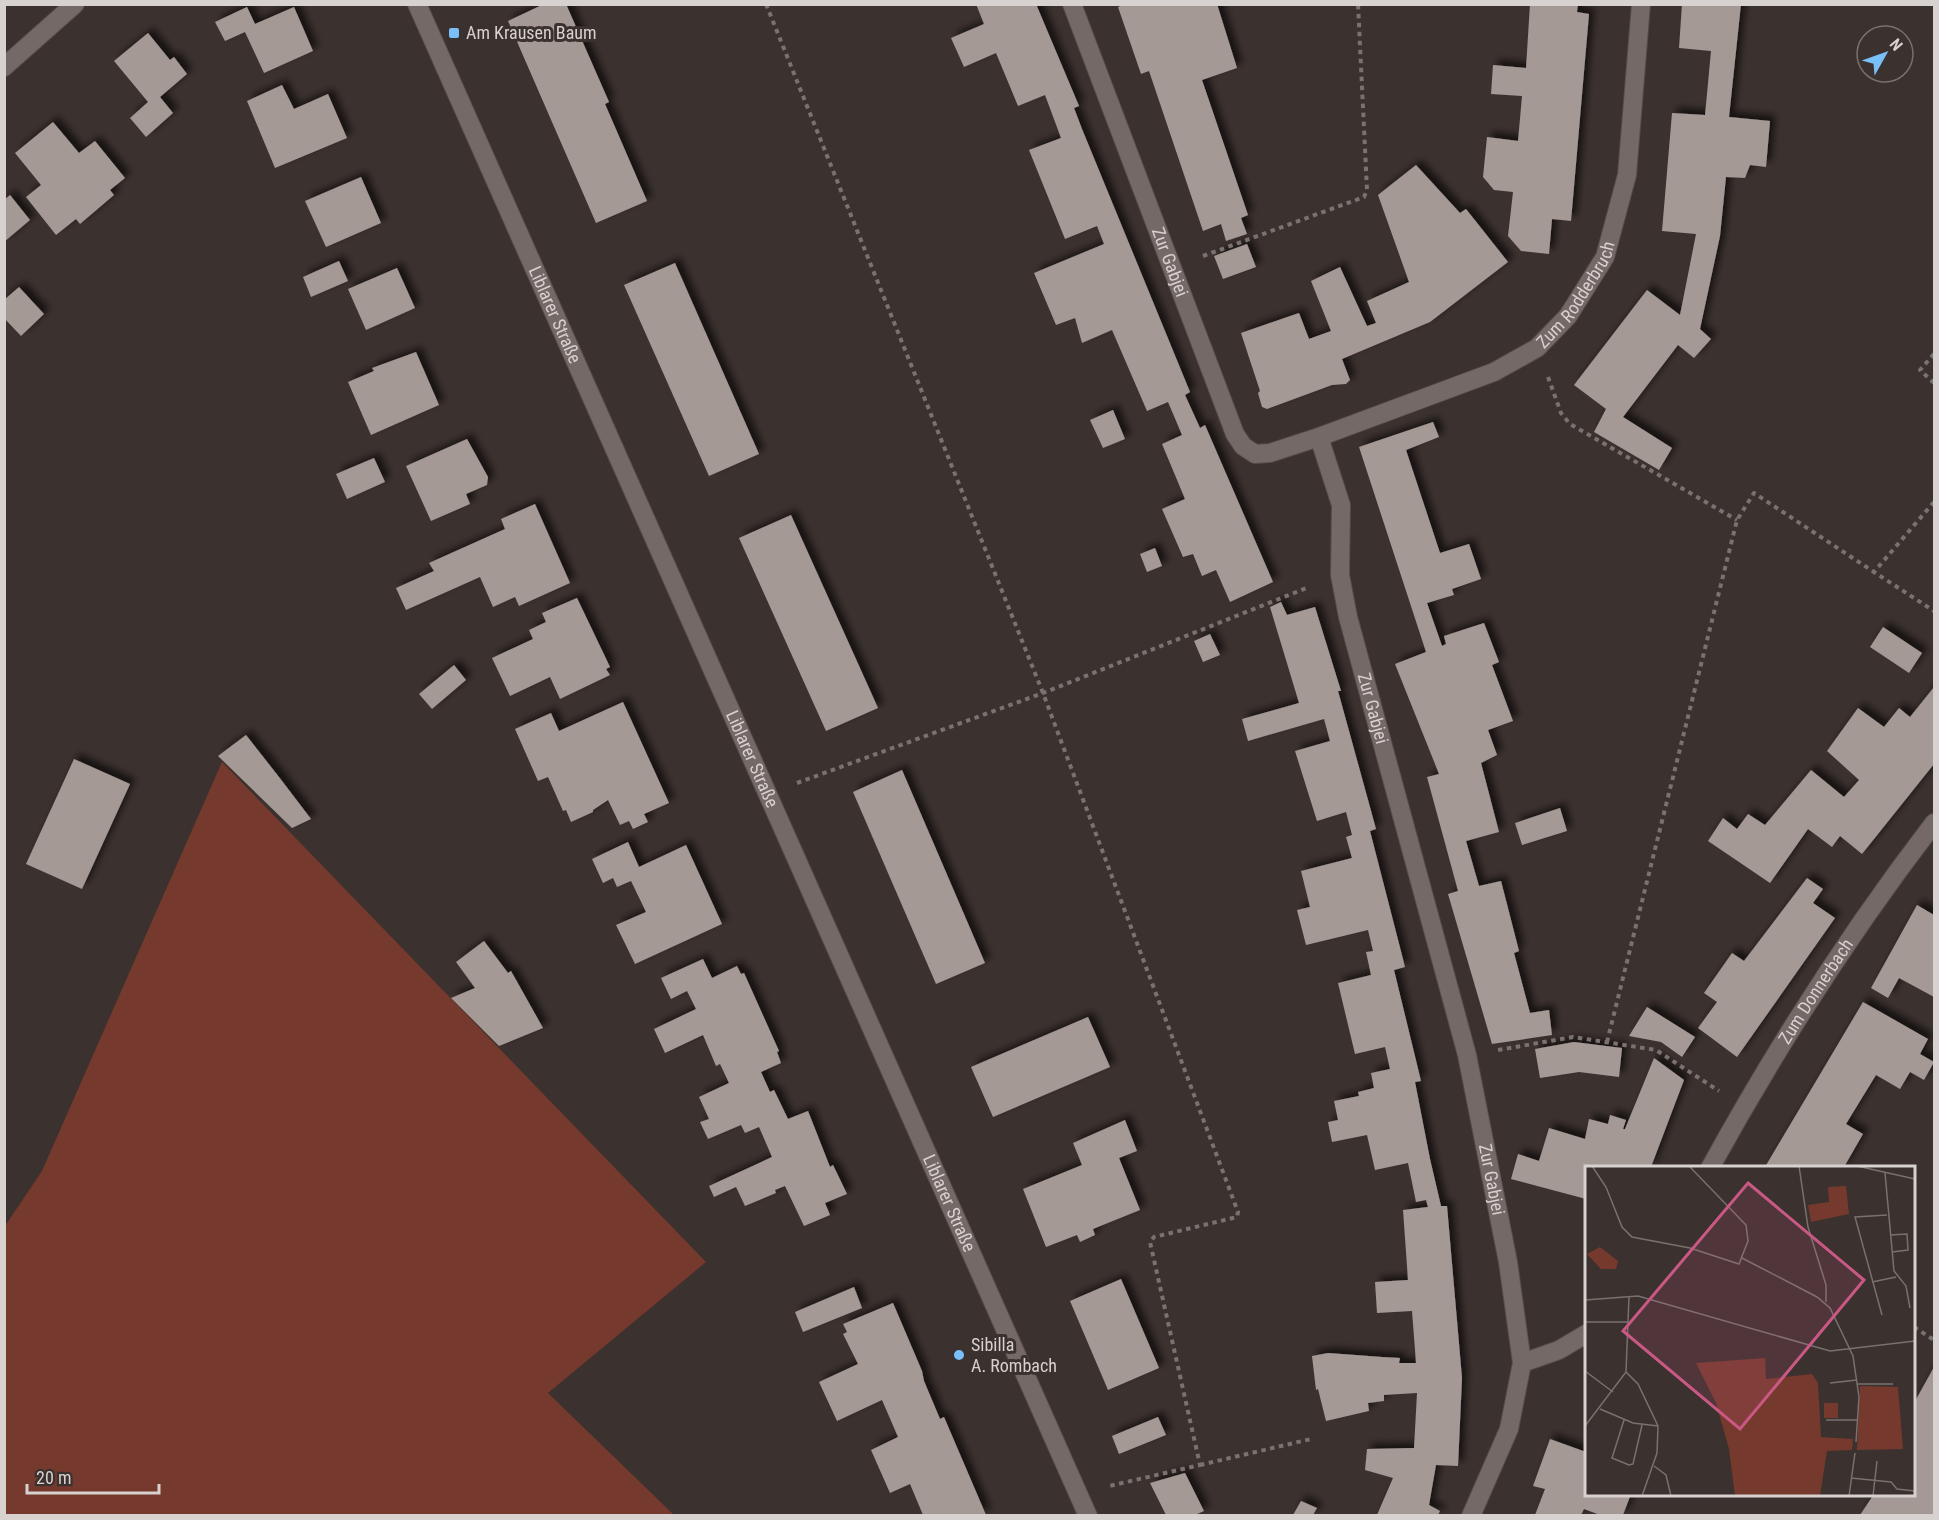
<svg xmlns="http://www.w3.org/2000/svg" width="1939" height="1520" viewBox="0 0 1939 1520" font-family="'Roboto Condensed',sans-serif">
<defs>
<filter id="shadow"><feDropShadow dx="5.5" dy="-5.5" stdDeviation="3" flood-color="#0009"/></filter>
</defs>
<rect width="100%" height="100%" fill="#3b312e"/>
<path fill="#753a2d" d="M 222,762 L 706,1262 L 548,1393 L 674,1515 L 5,1515 L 5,1226 L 42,1171 Z"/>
<g fill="#a59996" filter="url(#shadow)">
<path d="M 544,4 L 566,4 L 609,102 L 605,104 L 647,201 L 596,223 L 508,21 Z"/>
<path d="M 976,4 L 1036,4 L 1079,106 L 1074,108 L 1082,129 L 1190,392 L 1185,395 L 1200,428 L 1205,425 L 1273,582 L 1230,602 L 1216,570 L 1202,576 L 1193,554 L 1183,557 L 1162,509 L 1185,499 L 1162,444 L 1182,435 L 1168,402 L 1147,411 L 1112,330 L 1082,343 L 1075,318 L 1056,325 L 1034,273 L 1104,244 L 1097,226 L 1065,239 L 1029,150 L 1061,138 L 1045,95 L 1018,106 L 996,53 L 964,67 L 951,38 L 984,24 Z"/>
<path d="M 1126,4 L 1217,4 L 1237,68 L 1202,80 L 1248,215 L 1241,218 L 1247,234 L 1226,241 L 1221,224 L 1203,231 L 1149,71 L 1141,74 L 1118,7 Z"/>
<path d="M 1530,4 L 1578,4 L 1577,12 L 1589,14 L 1571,221 L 1552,219 L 1549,254 L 1521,251 L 1508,236 L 1513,192 L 1494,190 L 1483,177 L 1487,137 L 1518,141 L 1522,96 L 1491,94 L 1493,65 L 1526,68 Z"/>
<path d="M 1682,4 L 1741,4 L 1729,117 L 1770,121 L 1766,167 L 1750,165 L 1745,178 L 1726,177 L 1720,236 L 1700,329 L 1711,339 L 1694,358 L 1678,345 L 1623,417 L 1672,448 L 1659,470 L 1594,432 L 1606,409 L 1574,385 L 1647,290 L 1680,315 L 1696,234 L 1662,231 L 1672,113 L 1705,115 L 1711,51 L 1679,48 Z"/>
<path d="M 247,7 L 255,24 L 294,7 L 313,51 L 264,73 L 245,32 L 225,41 L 215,22 Z"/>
<path d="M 148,33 L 170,60 L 174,57 L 187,74 L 160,97 L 173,113 L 146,137 L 130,118 L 148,102 L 114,61 Z"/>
<path d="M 282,85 L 294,109 L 328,94 L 347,138 L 275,168 L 247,101 Z"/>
<path d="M 53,122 L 79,153 L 95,141 L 125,178 L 110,190 L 114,195 L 80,224 L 76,219 L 56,235 L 26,197 L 41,185 L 15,153 Z"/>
<path d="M 1416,165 L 1460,213 L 1466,209 L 1508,262 L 1430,322 L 1342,359 L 1350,380 L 1346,384 L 1332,385 L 1267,409 L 1262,407 L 1258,393 L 1260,391 L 1241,333 L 1299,313 L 1309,339 L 1331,331 L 1311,281 L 1340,267 L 1367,326 L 1376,323 L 1367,301 L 1409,282 L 1378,195 Z"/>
<path d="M 361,177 L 381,223 L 326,247 L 305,201 Z"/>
<path d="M 10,195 L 30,220 L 4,242 L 4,200 Z"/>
<path d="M 1247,244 L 1256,267 L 1223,279 L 1214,256 Z"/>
<path d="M 339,261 L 348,281 L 311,297 L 303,277 Z"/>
<path d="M 675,263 L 759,454 L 709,476 L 624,285 Z"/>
<path d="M 397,268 L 415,308 L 366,330 L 348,289 Z"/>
<path d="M 19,287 L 44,314 L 21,336 L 4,318 L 4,300 Z"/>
<path d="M 416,352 L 439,405 L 371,435 L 348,382 L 374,371 L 372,368 Z"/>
<path d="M 1113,410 L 1125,439 L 1103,448 L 1090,420 Z"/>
<path d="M 1433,422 L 1439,437 L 1406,450 L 1440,553 L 1469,544 L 1481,579 L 1452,589 L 1454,595 L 1427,603 L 1442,646 L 1446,644 L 1444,636 L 1484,623 L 1499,662 L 1492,665 L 1513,721 L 1488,730 L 1497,755 L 1481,763 L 1499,832 L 1466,841 L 1479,886 L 1501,881 L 1519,951 L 1514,953 L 1530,1013 L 1549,1010 L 1552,1035 L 1492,1044 L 1448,894 L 1458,891 L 1427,777 L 1439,774 L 1395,664 L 1426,652 L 1359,447 Z"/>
<path d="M 467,439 L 488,477 L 487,485 L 466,494 L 470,504 L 431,521 L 406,466 Z"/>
<path d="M 374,458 L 385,482 L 347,499 L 336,474 Z"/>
<path d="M 535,504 L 570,583 L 519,606 L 515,597 L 493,607 L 480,577 L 406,610 L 396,588 L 434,571 L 429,563 L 505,529 L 501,519 Z"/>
<path d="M 791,515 L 878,708 L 826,731 L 739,538 Z"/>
<path d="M 1155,548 L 1162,566 L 1147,572 L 1140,554 Z"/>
<path d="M 577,598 L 610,667 L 606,669 L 610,675 L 560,699 L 550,677 L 510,696 L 492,658 L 533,639 L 529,630 L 546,622 L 542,613 Z"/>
<path d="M 1281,602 L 1287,615 L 1315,607 L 1341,691 L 1338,691 L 1376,829 L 1370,831 L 1405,967 L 1394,970 L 1421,1081 L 1415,1082 L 1430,1159 L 1441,1206 L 1447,1206 L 1462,1378 L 1458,1466 L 1436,1465 L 1429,1505 L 1440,1511 L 1438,1515 L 1377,1515 L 1393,1478 L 1365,1470 L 1367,1449 L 1414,1448 L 1417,1393 L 1384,1395 L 1384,1401 L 1368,1403 L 1369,1411 L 1326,1421 L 1318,1389 L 1316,1390 L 1312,1356 L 1328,1353 L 1382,1357 L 1400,1358 L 1399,1363 L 1416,1363 L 1412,1311 L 1377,1313 L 1375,1282 L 1408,1280 L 1403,1210 L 1428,1207 L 1426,1200 L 1416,1202 L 1408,1163 L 1375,1170 L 1367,1135 L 1332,1142 L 1328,1122 L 1338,1120 L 1334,1101 L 1359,1096 L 1358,1092 L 1374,1088 L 1371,1073 L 1390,1069 L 1385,1047 L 1355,1054 L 1338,983 L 1371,975 L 1366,952 L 1373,951 L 1368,930 L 1306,945 L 1297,910 L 1310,907 L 1301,871 L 1352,858 L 1346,837 L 1352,835 L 1346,812 L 1317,821 L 1295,751 L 1330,741 L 1324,719 L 1248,741 L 1242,719 L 1299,703 L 1270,607 Z"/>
<path d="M 1883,627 L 1922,653 L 1909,673 L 1870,647 Z"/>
<path d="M 1210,634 L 1220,655 L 1203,662 L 1194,641 Z"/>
<path d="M 454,665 L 466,680 L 432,709 L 419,694 Z"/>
<path d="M 1934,687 L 1934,764 L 1862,854 L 1840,836 L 1832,847 L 1808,829 L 1770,883 L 1708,841 L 1723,818 L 1737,829 L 1748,814 L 1765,825 L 1811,770 L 1844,797 L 1859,780 L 1827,751 L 1858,708 L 1884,727 L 1899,708 L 1910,717 Z"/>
<path d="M 623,702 L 669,803 L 644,814 L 648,822 L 633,829 L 629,821 L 620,825 L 608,800 L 593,810 L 593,812 L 571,822 L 566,810 L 563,811 L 548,777 L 538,781 L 515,729 L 551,713 L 559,731 Z"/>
<path d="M 246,735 L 279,777 L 311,819 L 292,828 L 218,756 Z"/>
<path d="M 74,759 L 130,784 L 82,889 L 26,864 Z"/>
<path d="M 902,770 L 985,963 L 936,984 L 853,792 Z"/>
<path d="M 1560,808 L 1567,831 L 1522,845 L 1515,823 Z"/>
<path d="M 628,842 L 639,867 L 686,845 L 722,924 L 635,964 L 616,925 L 646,912 L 631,881 L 617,887 L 613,878 L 603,883 L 592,859 Z"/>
<path d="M 1807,878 L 1823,889 L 1813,903 L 1835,918 L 1737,1057 L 1698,1028 L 1717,1002 L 1704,993 L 1732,953 L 1744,961 Z"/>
<path d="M 1917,905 L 1934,915 L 1934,997 L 1899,978 L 1888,998 L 1871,988 Z"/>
<path d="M 484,941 L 508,973 L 511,971 L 543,1028 L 499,1046 L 451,998 L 475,988 L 456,962 Z"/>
<path d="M 703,959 L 712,978 L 737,966 L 741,974 L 744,973 L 779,1051 L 777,1052 L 781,1063 L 761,1072 L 770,1092 L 774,1090 L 788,1119 L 808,1111 L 830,1167 L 833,1165 L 847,1194 L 825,1203 L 830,1215 L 804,1226 L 785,1186 L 775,1190 L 776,1193 L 745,1206 L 736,1187 L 714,1197 L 709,1186 L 772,1157 L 759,1127 L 745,1133 L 741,1125 L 708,1139 L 700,1122 L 709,1119 L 699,1097 L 729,1083 L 720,1064 L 716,1066 L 703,1035 L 665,1053 L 654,1029 L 696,1009 L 687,991 L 671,999 L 661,978 Z"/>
<path d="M 1863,1002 L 1928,1039 L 1920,1054 L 1934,1062 L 1924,1080 L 1910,1072 L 1900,1089 L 1876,1075 L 1846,1124 L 1863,1134 L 1844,1167 L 1765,1167 Z"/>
<path d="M 1647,1007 L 1695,1037 L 1682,1057 L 1661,1042 L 1629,1036 Z"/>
<path d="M 1088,1017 L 1110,1067 L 993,1117 L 971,1067 Z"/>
<path d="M 1574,1042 L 1622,1048 L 1619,1077 L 1579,1072 L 1540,1078 L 1535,1049 Z"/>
<path d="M 1654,1058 L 1684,1080 L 1651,1167 L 1587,1167 L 1586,1199 L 1511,1179 L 1518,1154 L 1539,1161 L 1549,1128 L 1585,1139 L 1589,1119 L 1608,1124 L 1610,1115 L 1626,1120 L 1623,1129 L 1625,1129 Z"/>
<path d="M 1125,1120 L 1137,1151 L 1119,1158 L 1140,1210 L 1093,1229 L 1095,1235 L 1080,1242 L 1077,1235 L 1046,1247 L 1023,1189 L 1082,1165 L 1073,1143 Z"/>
<path d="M 1121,1279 L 1159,1368 L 1108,1390 L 1070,1301 Z"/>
<path d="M 854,1287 L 862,1308 L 803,1332 L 795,1312 Z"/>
<path d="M 893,1303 L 922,1371 L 924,1381 L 940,1419 L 944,1417 L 986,1515 L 923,1515 L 910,1484 L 890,1493 L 871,1450 L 898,1437 L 882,1400 L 837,1421 L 819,1382 L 858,1364 L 843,1334 L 847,1332 L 843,1324 Z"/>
<path d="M 1934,1367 L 1934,1515 L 1860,1515 L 1874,1494 L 1914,1494 L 1914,1403 Z"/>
<path d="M 1158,1417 L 1166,1435 L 1119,1454 L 1112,1436 Z"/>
<path d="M 1550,1439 L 1586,1452 L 1586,1494 L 1631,1494 L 1623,1515 L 1600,1515 L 1584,1509 L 1581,1515 L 1535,1515 L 1545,1489 L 1533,1486 Z"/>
<path d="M 1185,1473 L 1204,1511 L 1195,1515 L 1166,1515 L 1150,1483 Z"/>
<path d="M 1301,1501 L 1317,1508 L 1313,1515 L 1293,1515 Z"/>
</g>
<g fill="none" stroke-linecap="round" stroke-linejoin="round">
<g stroke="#554d4a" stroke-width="20">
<g id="minor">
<path id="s1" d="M 417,4 L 1088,1516"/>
<path id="s2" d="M 1072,4 L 1235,434 L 1243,446 L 1255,454 L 1270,453 L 1319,437 L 1494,372 L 1537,348 L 1568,316 L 1605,257 L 1627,175 L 1641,4"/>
<path d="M 4,67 L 75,4"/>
<path id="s3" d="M 1319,437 L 1341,505 L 1340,575 L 1348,617 L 1467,1055 L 1508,1262 L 1522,1363 L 1509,1429 L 1471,1516"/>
<path id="s4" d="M 1710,1168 C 1776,1048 1851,931 1934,823"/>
<path d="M 1522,1363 L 1559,1350 L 1586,1334"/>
</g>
</g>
<g stroke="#7a7270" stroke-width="4" stroke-dasharray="4.5 4.5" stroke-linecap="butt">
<path d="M 766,4 L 1043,693 L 1238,1212 L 1237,1217 L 1154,1237 L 1150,1242 L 1200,1465 L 1109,1486"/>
<path d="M 1203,256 L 1364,197 L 1367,190 L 1358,4"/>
<path d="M 1934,354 L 1920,370 L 1934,383"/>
<path d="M 1548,377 L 1561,413 L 1570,424 L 1737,520"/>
<path d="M 1934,502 L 1874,572 L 1934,611"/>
<path d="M 797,783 L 1043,693 L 1309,587"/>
<path d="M 1607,1042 L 1737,520 L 1754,493 L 1874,572"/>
<path d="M 1498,1050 L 1573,1037 L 1656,1050 L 1719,1091"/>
<path d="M 1914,1327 L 1934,1340"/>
<path d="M 1200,1465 L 1311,1439"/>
</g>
<use href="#minor" stroke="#756967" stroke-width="18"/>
</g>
<g fill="#79bff8" stroke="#3b312e" stroke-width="2">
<rect x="448" y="27" width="12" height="12" rx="3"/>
<circle cx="959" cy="1355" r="6"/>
</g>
<g text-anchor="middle" stroke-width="6" stroke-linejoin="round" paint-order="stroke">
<g font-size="18" fill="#d7d1cf" stroke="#3b312e" text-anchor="start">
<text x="466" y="39">Am Krausen Baum</text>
<text x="971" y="1351">Sibilla<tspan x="971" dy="21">A. Rombach</tspan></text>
</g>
<g font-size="18" fill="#d7d1cf" stroke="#3b312e">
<text dy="6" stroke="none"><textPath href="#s2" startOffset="276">Zur Gabjei</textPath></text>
<text dy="6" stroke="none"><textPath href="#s2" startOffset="858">Zum Rodderbruch</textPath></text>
<text dy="6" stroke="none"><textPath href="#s1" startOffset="340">Liblarer Straße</textPath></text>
<text dy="6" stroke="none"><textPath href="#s3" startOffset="279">Zur Gabjei</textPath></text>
<text dy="6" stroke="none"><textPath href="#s1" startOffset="826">Liblarer Straße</textPath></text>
<text dy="6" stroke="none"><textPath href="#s4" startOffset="206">Zum Donnerbach</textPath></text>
<text dy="6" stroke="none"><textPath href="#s3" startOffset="765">Zur Gabjei</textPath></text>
<text dy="6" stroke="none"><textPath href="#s1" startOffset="1312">Liblarer Straße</textPath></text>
</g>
</g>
<g transform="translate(1585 1166)">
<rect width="330" height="330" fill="#3b312e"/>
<path d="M 261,20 L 264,48 L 226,56 L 223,39 L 244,36 L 243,21 ZM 15,81 L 33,95 L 31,103 L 16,103 L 2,88 ZM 180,192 L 181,213 L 227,208 L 233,217 L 236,271 L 268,273 L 267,284 L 242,285 L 235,330 L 150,330 L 144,283 L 131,237 L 111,197 ZM 275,220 L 313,221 L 318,283 L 272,284 ZM 239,237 L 253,237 L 253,252 L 239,252 Z" fill="#753a2d"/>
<path fill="none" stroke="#79716e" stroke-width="1.5" d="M 7,0 L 21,21 L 37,61 L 47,71 L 105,82 L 154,98 L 163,75 L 161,59 L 104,0M 214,0 L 223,61 L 241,119 L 241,136M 272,0 L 330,13M 300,7 L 309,105 L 321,120 L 325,142M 305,69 L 322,68 L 323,84 L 307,86M 157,92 L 232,131 L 245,142 L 268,190 L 274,231 L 271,276M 287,116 L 311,111M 0,134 L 53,130 L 245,185 L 330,175M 297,149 L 270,51 L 302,49M 0,156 L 43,156M 0,205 L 28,226M 41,206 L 53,218 L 73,260 L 72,287 L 57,330M 245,217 L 272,214M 272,218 L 308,218M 15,243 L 48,257 L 73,260M 39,254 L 27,292 L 44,299 L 48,298 L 57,259M 241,254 L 272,254M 0,260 L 41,206 L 44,131M 69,300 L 81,309 L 86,330M 266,312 L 306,316 L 312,323 L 330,325M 264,330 L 270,287M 288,330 L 292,295"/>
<path fill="#c95984" fill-opacity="0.15" stroke="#c95984" stroke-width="3" d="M 163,17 L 279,114 L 155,263 L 38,165 Z"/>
<rect width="330" height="330" fill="none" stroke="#d7d1cf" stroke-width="3"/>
</g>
<rect width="1939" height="1520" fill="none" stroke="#d7d1cf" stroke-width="12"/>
<g transform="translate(1885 54) rotate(50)"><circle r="28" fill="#3b312e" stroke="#79716e" stroke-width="1.5"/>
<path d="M0-4.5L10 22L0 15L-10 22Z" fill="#79bff8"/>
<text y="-9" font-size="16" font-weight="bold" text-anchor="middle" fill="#d7d1cf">N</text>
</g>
<path d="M27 1484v9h132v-9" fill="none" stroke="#d7d1cf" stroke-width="3"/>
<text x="36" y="1484" font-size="18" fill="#d7d1cf" stroke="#3b312e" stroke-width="4.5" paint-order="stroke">20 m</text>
</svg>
